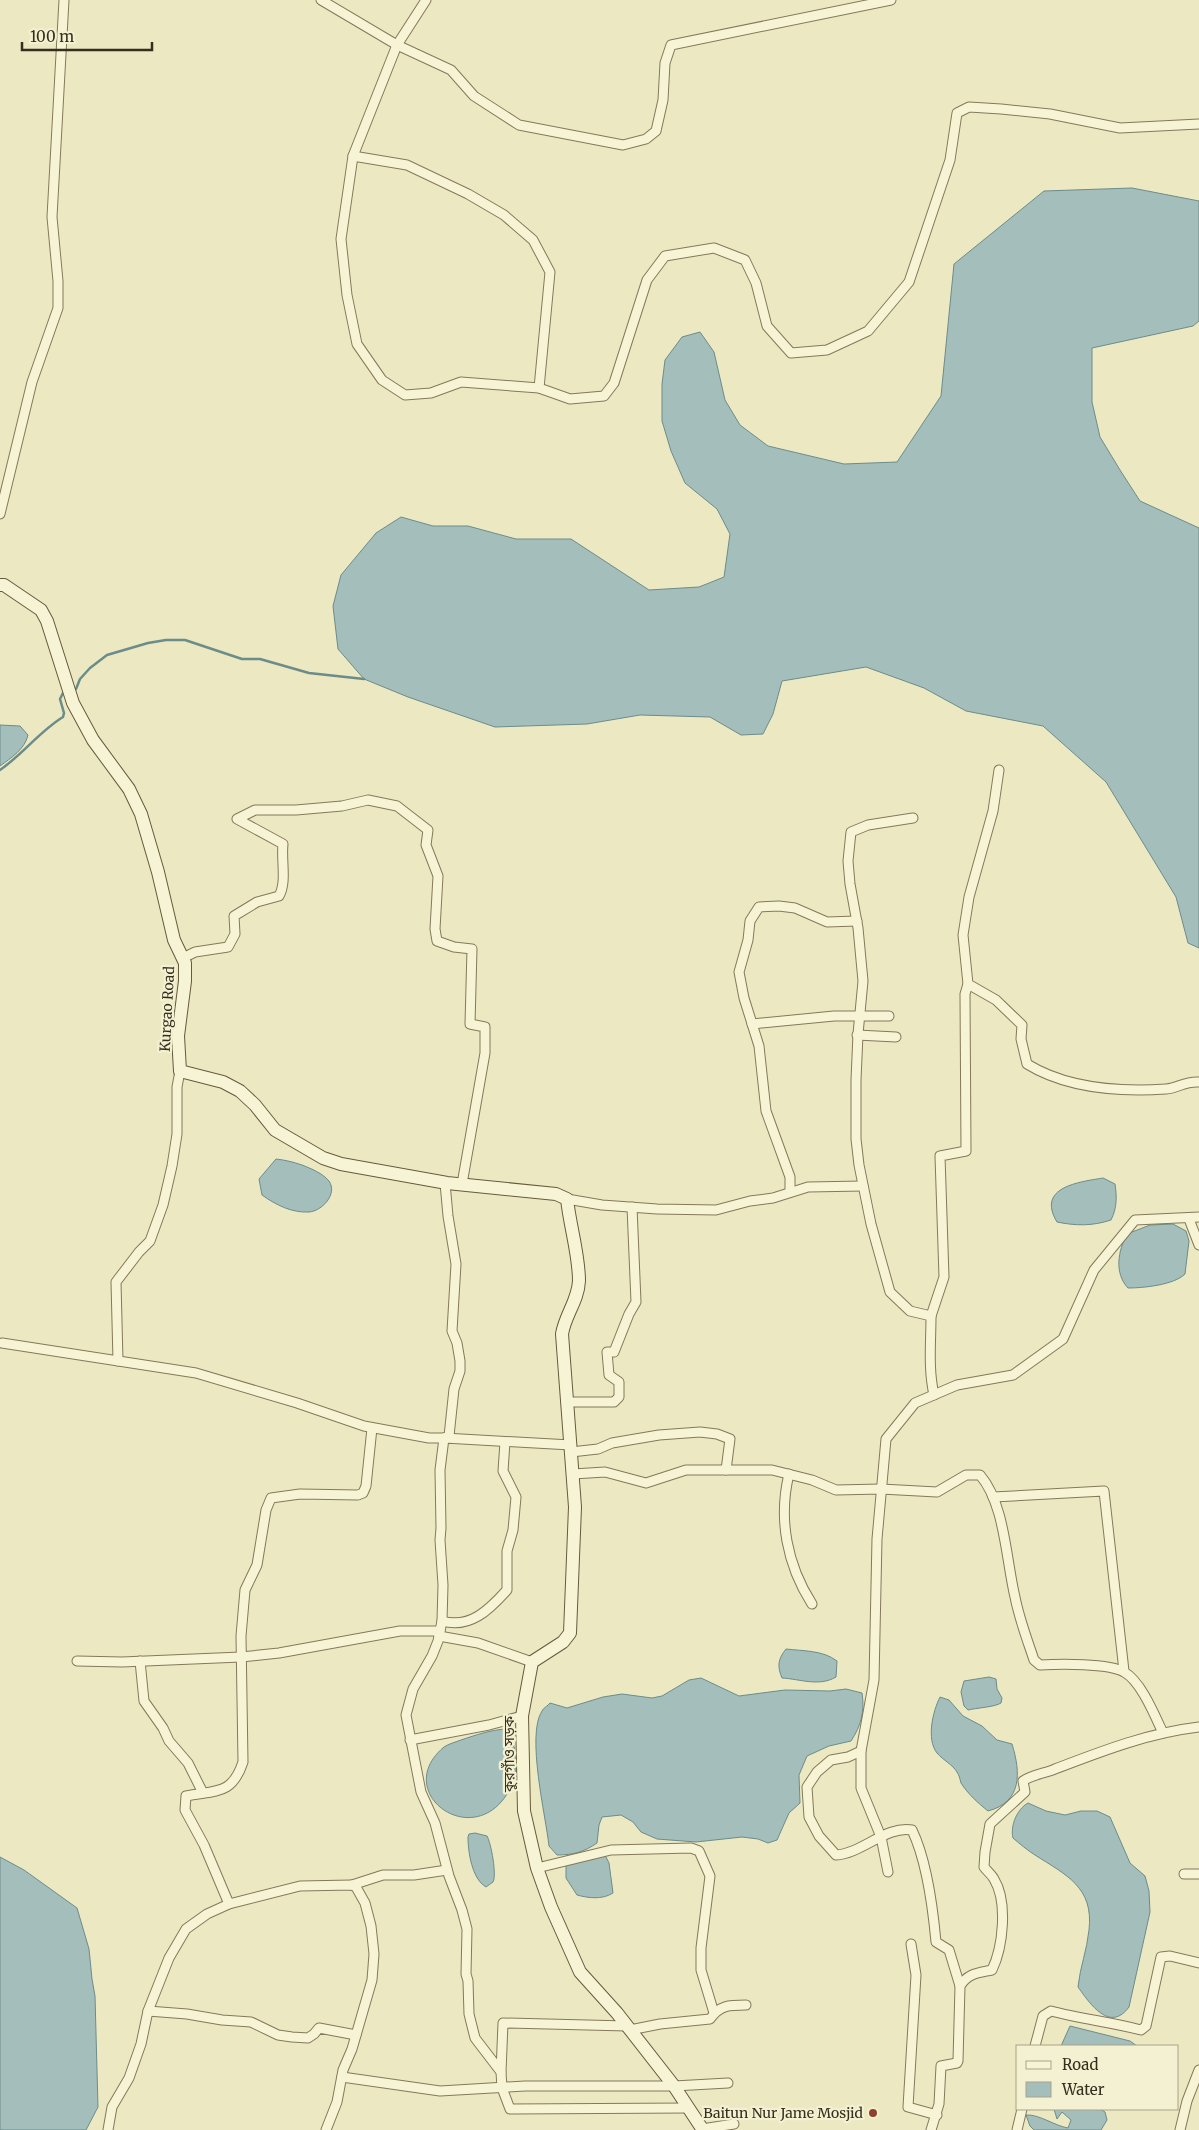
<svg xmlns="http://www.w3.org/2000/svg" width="1199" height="2130" viewBox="0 0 1199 2130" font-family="Merriweather,'Noto Sans Bengali',serif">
<rect width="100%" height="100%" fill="#ebe8c2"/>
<g fill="#a4bebc" stroke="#6c8c8a">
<path d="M 1132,188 L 1199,201 L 1199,321 L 1193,326 L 1092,348 L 1092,402 L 1100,437 L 1120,470 L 1140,501 L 1199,528 L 1199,948 L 1188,943 L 1176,897 L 1106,782 L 1043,726 L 966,711 L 924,688 L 866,667 L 782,681 L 773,714 L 763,734 L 741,735 L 710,717 L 640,715 L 587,724 L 495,727 L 408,697 L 364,679 L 338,649 L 333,606 L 341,575 L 376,533 L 401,517 L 433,526 L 468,526 L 516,539 L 571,539 L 649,590 L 699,587 L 724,577 L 730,534 L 717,509 L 685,483 L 671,451 L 662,421 L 662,384 L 665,360 L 682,337 L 700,332 L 714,352 L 725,400 L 740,425 L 768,446 L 844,464 L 897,462 L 941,396 L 954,264 L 1044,191 Z"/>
<path d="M 0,725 L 20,726 L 28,735 C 25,749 11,758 0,766 Z"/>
<path d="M 276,1159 C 285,1160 293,1162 302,1165 C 312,1169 322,1173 329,1181 C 338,1194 322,1211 309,1212 C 292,1213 276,1205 262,1195 L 259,1179 Z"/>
<path d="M 1103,1178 L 1115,1184 C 1117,1197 1117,1208 1111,1220 C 1093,1226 1076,1226 1057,1222 C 1036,1187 1079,1182 1103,1178 Z"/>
<path d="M 1173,1224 L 1186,1231 L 1189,1241 L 1185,1274 C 1174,1285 1143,1288 1128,1288 C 1114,1273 1118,1251 1127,1234 L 1150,1225 Z"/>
<path d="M 786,1649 C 802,1651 823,1650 837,1661 L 836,1677 C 819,1687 800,1679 782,1678 C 777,1666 778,1659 786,1649 Z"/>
<path d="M 989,1677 L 996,1679 L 997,1689 L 1002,1698 L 1001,1703 C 995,1707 976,1708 968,1710 L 964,1706 L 961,1692 L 964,1681 Z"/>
<path d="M 701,1678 L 739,1696 L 785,1690 L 830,1691 L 846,1689 L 862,1693 C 865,1711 861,1726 851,1741 L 829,1746 L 807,1756 L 799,1775 L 800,1803 L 789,1813 L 777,1840 L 768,1843 L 758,1839 L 742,1837 L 696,1842 L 657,1839 L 641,1832 L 633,1822 L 621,1815 L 602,1817 L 599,1825 L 597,1843 C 584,1852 573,1855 557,1855 L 549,1846 C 546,1817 526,1735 542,1711 C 543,1708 548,1706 550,1703 L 567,1708 L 603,1697 L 622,1694 L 652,1698 L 662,1696 L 689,1680 Z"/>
<path d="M 940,1697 L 949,1700 L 963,1716 L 982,1726 L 997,1740 L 1012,1744 C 1021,1773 1022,1802 988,1811 C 978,1803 968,1794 961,1783 C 960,1779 959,1775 957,1772 C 953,1765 943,1760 937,1753 C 926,1739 933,1711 940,1697 Z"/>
<path d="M 506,1729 C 517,1745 520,1769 511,1787 C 477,1856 389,1793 444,1747 C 448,1744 456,1742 461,1740 C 476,1735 490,1730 506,1729 Z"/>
<path d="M 1028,1803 L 1046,1811 L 1065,1815 L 1081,1811 L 1097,1811 L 1110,1817 L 1130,1863 L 1145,1876 L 1149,1891 L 1150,1912 L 1129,2007 C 1110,2033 1090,2004 1078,1987 C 1080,1967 1087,1950 1089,1930 C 1094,1887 1066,1875 1035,1855 C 1027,1850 1020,1844 1013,1838 C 1010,1826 1017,1809 1028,1803 Z"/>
<path d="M 475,1833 L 487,1836 C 491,1843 497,1875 493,1882 C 491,1884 488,1885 486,1887 C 472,1879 468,1852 468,1837 L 469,1834 Z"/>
<path d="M 605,1855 L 609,1863 L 613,1893 C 602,1900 588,1898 577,1895 L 566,1878 L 566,1865 Z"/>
<path d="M 0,1857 L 24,1870 L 77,1908 L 89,1949 L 92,1979 L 95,1996 L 98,2107 L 86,2130 L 0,2130 Z"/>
<path d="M 1070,2026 L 1130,2041 L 1137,2046 L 1061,2046 Z"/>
<path d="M 1054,2109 L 1100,2109 L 1105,2112 L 1107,2120 L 1101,2130 L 1034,2130 L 1030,2126 L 1026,2115 C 1039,2114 1055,2126 1068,2128 L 1071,2120 L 1062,2112 L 1057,2119 Z"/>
</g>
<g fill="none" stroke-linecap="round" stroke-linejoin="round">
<g stroke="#6c8c8a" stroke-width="2.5">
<path d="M 76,689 L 80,679 L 90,668 L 107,655 L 148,643 L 166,640 L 185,640 L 242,659 L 260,659 L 309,673 L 364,679"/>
<path d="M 0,770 C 23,754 40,731 63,717 L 64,713 L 60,699 L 63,693"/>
</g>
<g stroke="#84795a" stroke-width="11">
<g id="street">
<path d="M 321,0 L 397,45 L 451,70 L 474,96 L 519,125 L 623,145 L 646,139 L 656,131 L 663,100 L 665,63 L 671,45 L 891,0"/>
<path d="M 426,0 L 397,45 L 353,156 L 341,239 L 347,295 L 357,344 L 382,380 L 405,395 L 431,393 L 461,382 L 539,388 L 570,399 L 604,396 L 614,383 L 647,280 L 665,256 L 714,248 L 745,260 L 756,283 L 767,326 L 791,353 L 827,350 L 868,331 L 909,282 L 950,160 L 957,113 L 969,107 L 1001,109 L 1050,114 L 1120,128 L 1199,124"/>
<path d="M 353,156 L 407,165 L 468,194 L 504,215 L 533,240 L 550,272 L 539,388"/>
<path d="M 0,514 L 32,382 L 58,308 L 58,281 L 52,217 L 64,0"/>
<path d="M 999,770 L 993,811 L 969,897 L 963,935 L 968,984 L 996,1000 L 1022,1025 L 1021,1039 L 1027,1064 C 1066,1088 1120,1092 1166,1089 C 1179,1088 1184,1081 1199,1082"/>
<path d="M 913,818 L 868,825 L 851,832 L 848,861 L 850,884 L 858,928 L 863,981 L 858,1034 L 856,1080 L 856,1139 L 859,1165 L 871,1224 L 890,1292 L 910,1311 L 931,1316 C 931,1343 928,1368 934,1395"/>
<path d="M 183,958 L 195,952 L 228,947 L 235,934 L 234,916 L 257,902 L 279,896 C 287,882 281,861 283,844 L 237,819 L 255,810 L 296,810 L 342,806 L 368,800 L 397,806 L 428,830 L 426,845 L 438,876 L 435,929 L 437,941 L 454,947 L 472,949 L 470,1024 L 485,1027 L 485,1053 L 462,1184"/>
<path d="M 752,1024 L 834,1016 L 889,1016"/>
<path d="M 857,1035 L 896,1037"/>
<path d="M 790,1192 L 790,1177 L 766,1111 L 759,1046 L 744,998 L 739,972 L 748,940 L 750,921 L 759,907 L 779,906 L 795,908 L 827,922 L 857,921"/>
<path d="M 567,1199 L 602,1205 L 657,1209 L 716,1210 L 750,1201 L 773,1198 L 808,1187 L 863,1186"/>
<path d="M 1189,1219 L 1199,1245"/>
<path d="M 931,1316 L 944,1277 L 940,1156 L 966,1151 L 965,994 L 968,984"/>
<path d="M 2,1343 L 196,1373 L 297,1403 L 364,1426 L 429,1438 L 444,1438 L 449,1436 L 454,1389 L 460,1371 L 460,1361 L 457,1343 L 452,1331 L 456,1264 L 448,1216 L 445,1183"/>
<path d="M 118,1361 L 116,1282 L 139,1252 L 150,1241 L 163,1205 L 172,1166 L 177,1134 L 177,1087 L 180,1071"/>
<path d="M 566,1402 L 614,1402 L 619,1397 L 619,1382 L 609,1375 L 607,1352 L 614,1352 L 629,1314 L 636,1302 L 632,1207"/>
<path d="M 571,1445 L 444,1438 L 440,1470 L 441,1528 L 440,1540 L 443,1585 L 442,1621 L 438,1641 L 432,1656 L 413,1689 L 406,1715 L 421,1792 L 435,1823 L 449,1876 L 462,1910 L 467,1929 L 466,1974 L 468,1981 L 469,2014 L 475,2038 L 501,2072 L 502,2088 L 510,2109 L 689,2108"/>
<path d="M 571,1452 L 598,1449 L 612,1443 L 659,1435 L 700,1432 L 717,1434 L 730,1439 L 726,1470"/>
<path d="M 573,1474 L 605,1472 L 646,1483 L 686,1470 L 772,1470 L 812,1480 L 836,1490 L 881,1489 L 937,1492 L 966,1475 L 980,1475 C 1005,1504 1006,1560 1015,1597 C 1019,1618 1027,1639 1034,1660 L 1040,1665 C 1059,1664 1109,1663 1124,1672 C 1141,1681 1155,1716 1163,1733"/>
<path d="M 789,1474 C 778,1519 787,1565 812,1604"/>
<path d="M 993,1497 L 1104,1491 L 1124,1671"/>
<path d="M 442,1621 C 470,1629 489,1610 507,1590 L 507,1551 L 513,1530 L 516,1497 L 503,1471 L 505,1442"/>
<path d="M 439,1636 L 478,1643 L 532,1662"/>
<path d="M 77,1661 L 122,1662 L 241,1657 L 279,1653 L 400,1631 L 440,1631"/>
<path d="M 140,1661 L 144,1701 L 163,1728 L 169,1741 L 188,1763 L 203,1793"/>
<path d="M 410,1740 L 489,1725 L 522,1716"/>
<path d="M 861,1751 L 861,1788 L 881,1837 L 888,1872"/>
<path d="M 537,1868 L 611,1850 L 691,1848 L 699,1851 L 710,1876 L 701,1948 L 701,1970 L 714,2013"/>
<path d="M 1184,1874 L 1199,1874"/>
<path d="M 352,1885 L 383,1875 L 414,1875 L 447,1870"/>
<path d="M 911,1944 L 916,1975 L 908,2107 L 937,2115"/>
<path d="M 960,1986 L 949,1950 L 936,1942 C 933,1909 926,1859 912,1830 C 887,1825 861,1854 836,1855 L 819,1836 L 809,1817 L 807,1787 L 817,1772 L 831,1760 L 848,1757 L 861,1751 L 874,1680 L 877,1539 L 886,1439 L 915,1403 L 957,1385 L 1013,1375 L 1063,1339 L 1094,1270 L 1135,1220 L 1199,1217"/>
<path d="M 148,2011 L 187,2014 L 222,2020 L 251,2022 L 278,2035 L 292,2037 L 308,2038 L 314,2034 L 319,2028 L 356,2035"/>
<path d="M 630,2030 L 660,2024 L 710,2019 C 720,2005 729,2005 746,2005"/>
<path d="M 1035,2046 L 1043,2016 L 1051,2011 C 1081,2019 1111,2022 1141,2030 L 1146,2026 L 1161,1957 L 1170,1956 L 1199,1963"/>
<path d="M 501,2072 L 503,2023 L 627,2026"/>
<path d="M 342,2077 L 440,2091 L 525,2086 L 674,2086 L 728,2083"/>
<path d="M 702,2129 L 734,2124"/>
<path d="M 108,2130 L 112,2107 L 129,2078 L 141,2044 L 148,2011 L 169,1958 L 186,1929 L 207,1914 L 229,1904"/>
<path d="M 326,2130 L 337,2102 L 343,2070 L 352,2049 L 372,1980 L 374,1954 L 371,1926 L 365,1903 L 356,1887 L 352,1885 L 300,1886 L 229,1904 L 204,1845 L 185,1810 L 186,1796 C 217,1790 232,1795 243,1762 L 241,1636 L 245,1590 L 257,1565 L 266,1510 L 271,1498 L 300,1494 L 358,1495 L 363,1493 L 366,1486 L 372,1428"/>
<path d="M 931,2130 L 939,2104 L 941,2066 L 957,2063 L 958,2061 L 960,1986 C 968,1973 978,1973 992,1970 C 1003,1947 1008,1902 994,1879 C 992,1875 987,1871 984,1867 L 985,1852 L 990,1824 L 1025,1792 L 1023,1781 C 1031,1775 1046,1773 1055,1769 C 1102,1751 1148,1733 1199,1727"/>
<path d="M 1017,2130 L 1022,2109"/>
<path d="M 1180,2130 L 1187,2101 L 1199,2070"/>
</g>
</g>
<g stroke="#665a3e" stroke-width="14">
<path id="secondary" d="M 0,585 L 4,585 L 41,610 L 47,621 L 73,703 L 93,740 L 129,789 L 141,814 L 158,872 L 174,940 L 185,963 L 185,981 L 178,1036 L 180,1071 L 223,1082 L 240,1091 L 255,1105 L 275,1130 L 323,1158 L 341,1164 L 447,1183 L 556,1194 L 567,1199 C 570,1227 579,1254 579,1281 C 578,1301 565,1315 562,1334 L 575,1507 L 570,1633 L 563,1642 L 532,1662 L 522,1716 L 524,1811 L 537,1868 L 551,1907 L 580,1972 L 617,2013 L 674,2086 L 703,2130"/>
</g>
<use href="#street" stroke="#f7f4d5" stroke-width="9"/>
<use href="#secondary" stroke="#f7f4d5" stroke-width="12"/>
</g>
<circle fill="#90412e" stroke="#f3f1d1" stroke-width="2" cx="873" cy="2113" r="5"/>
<g text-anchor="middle" stroke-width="4.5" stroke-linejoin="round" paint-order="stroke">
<g font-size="14" fill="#352e1e" stroke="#f3f1d1">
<text transform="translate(167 1009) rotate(-87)" y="5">Kurgao Road</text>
<text transform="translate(509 1754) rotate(-90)" y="5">কুরগাঁও সড়ক</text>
</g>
<g font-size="14" fill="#352e1e" stroke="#f3f1d1" text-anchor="end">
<text x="863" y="2118">Baitun Nur Jame Mosjid</text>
</g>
</g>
<rect x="1016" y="2045" width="162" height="65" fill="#f3f1d1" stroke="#a7a389"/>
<rect x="1026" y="2061" width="25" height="8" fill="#f7f4d5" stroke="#a7a389"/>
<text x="1062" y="2070" font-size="15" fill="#352e1e">Road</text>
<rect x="1026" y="2082" width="25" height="15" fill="#a4bebc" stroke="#a7a389"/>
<text x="1062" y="2095" font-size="15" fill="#352e1e">Water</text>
<path d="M22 42v8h130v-8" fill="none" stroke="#352e1e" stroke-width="2.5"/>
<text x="30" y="42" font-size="15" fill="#352e1e" stroke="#f3f1d1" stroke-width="4" paint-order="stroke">100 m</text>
</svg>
